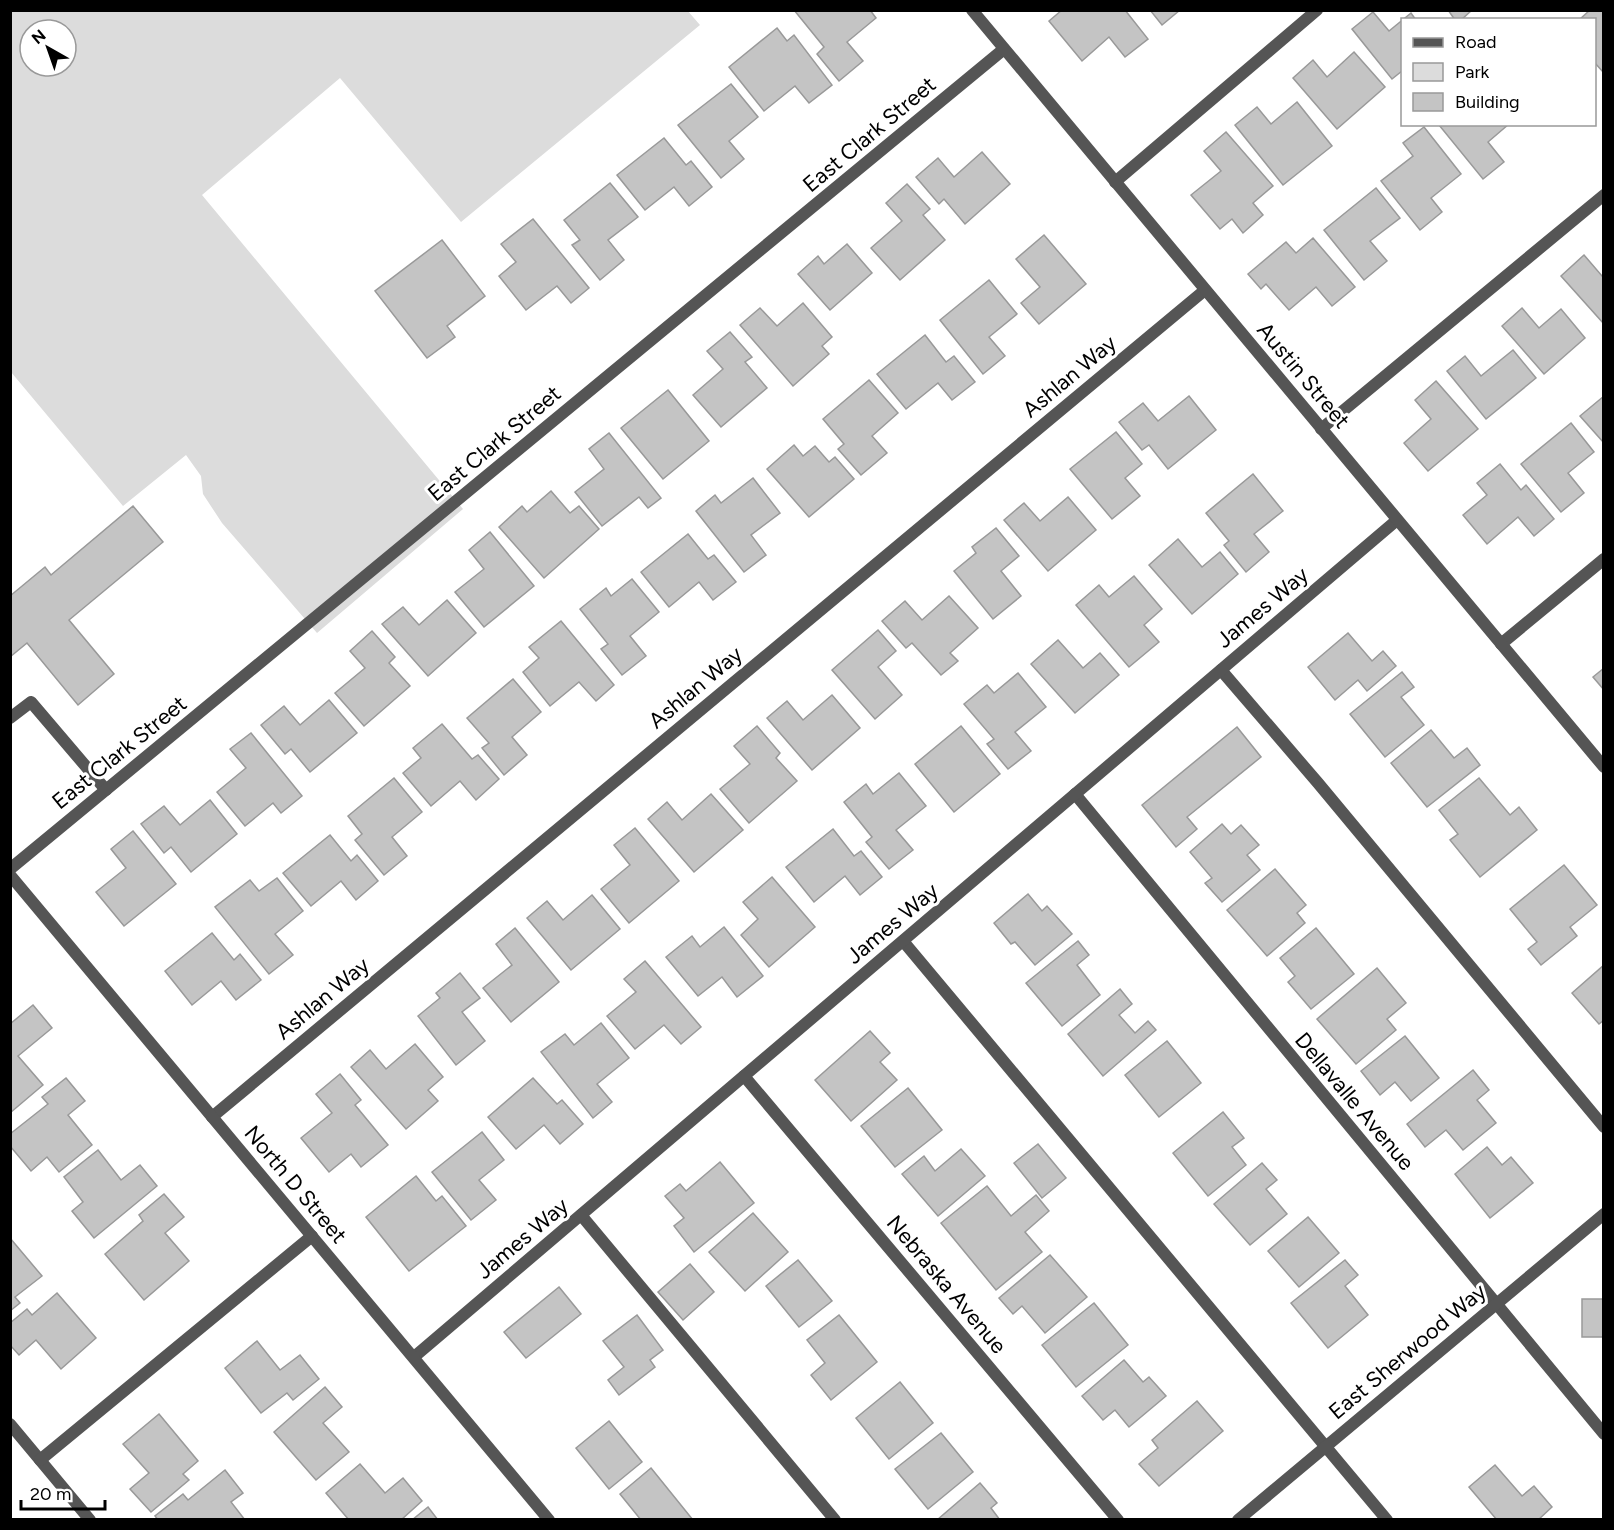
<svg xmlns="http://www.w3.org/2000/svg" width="1614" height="1530" viewBox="0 0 1614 1530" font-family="Figtree,sans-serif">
<rect width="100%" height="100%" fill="#fff"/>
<path fill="#dcdcdc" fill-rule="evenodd" d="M 687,10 L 700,25 L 461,222 L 340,78 L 202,195 L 463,509 L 317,633 L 222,523 L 203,494 L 201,476 L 186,455 L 123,506 L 11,372 L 10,11 ZM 30,30 L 66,30 L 66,66 L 30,66 Z"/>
<g fill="#c4c4c4" stroke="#999" stroke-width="1.5">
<path d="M 794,10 L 870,10 L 876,18 L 847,42 L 863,61 L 839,81 L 817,54 L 824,47 Z"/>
<path d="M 1062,10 L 1125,10 L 1148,39 L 1125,57 L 1109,37 L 1082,61 L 1049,21 Z"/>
<path d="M 1150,10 L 1180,10 L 1162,25 Z"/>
<path d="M 1448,10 L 1472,10 L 1461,20 L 1455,20 Z"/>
<path d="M 1590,10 L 1604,10 L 1604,73 L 1594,62 L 1594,20 L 1579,20 Z"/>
<path d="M 1373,12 L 1389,31 L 1411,13 L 1416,20 L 1402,20 L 1402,71 L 1392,79 L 1352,29 Z"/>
<path d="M 777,28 L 787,41 L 794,35 L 832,85 L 809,103 L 795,86 L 764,111 L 729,67 Z"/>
<path d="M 1354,52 L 1385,87 L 1337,129 L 1293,78 L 1313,60 L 1327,77 Z"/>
<path d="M 731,84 L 758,117 L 729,141 L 744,159 L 721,178 L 678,125 Z"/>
<path d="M 1297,102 L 1332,146 L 1283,185 L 1235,125 L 1257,107 L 1271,124 Z"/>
<path d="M 1509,124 L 1488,142 L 1504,162 L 1483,179 L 1439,125 Z"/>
<path d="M 1424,127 L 1461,174 L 1431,198 L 1442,212 L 1420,230 L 1381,181 L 1413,156 L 1403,143 Z"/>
<path d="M 1226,132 L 1273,186 L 1253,203 L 1263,215 L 1243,233 L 1232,219 L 1220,229 L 1191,195 L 1221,171 L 1204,151 Z"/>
<path d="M 664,138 L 686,165 L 691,161 L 712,187 L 689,206 L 674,187 L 645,210 L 617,175 Z"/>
<path d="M 982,152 L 1010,184 L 965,224 L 944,199 L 939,204 L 916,177 L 938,158 L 954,177 Z"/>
<path d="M 610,183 L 638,217 L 608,240 L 624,260 L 600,280 L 572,245 L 580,240 L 564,220 Z"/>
<path d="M 907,184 L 930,209 L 923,215 L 945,240 L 900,280 L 871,248 L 902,221 L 886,203 Z"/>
<path d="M 1376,188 L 1400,218 L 1370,241 L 1387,261 L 1364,280 L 1324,230 Z"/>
<path d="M 533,219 L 589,288 L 571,303 L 557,286 L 526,310 L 499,276 L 516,262 L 501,244 Z"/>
<path d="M 1044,235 L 1086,284 L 1039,324 L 1021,303 L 1040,287 L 1016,259 Z"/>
<path d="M 1313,238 L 1355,287 L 1332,306 L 1316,287 L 1289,310 L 1266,284 L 1261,289 L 1248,274 L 1286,242 L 1296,253 Z"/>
<path d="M 442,240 L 485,296 L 447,326 L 455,337 L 427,358 L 375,291 Z"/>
<path d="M 847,244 L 872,273 L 830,310 L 798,274 L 818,256 L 824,264 Z"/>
<path d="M 1584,255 L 1602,276 L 1604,274 L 1604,324 L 1561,276 Z"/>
<path d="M 989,280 L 1017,314 L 989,337 L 1005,356 L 983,374 L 940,320 Z"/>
<path d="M 803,303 L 832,337 L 822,346 L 829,354 L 793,386 L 740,325 L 760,308 L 777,326 Z"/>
<path d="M 1522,308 L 1539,328 L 1561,309 L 1585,338 L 1544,374 L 1502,326 Z"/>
<path d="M 730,332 L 752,357 L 745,362 L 767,388 L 721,427 L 693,395 L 723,369 L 707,351 Z"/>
<path d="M 925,335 L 946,362 L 954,356 L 975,382 L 952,400 L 938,383 L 906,409 L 877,374 Z"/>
<path d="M 1513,350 L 1536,378 L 1486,419 L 1447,371 L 1465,356 L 1481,376 Z"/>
<path d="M 869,380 L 898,413 L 872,436 L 887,453 L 861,475 L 838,449 L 844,444 L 823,419 Z"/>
<path d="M 1436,381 L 1478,429 L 1428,471 L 1404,443 L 1431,419 L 1415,400 Z"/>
<path d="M 668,390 L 709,441 L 663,479 L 621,428 Z"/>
<path d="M 1189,396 L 1216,430 L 1168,469 L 1149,445 L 1142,450 L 1119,422 L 1143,403 L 1158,421 Z"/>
<path d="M 1604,396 L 1604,443 L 1580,416 Z"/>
<path d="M 1571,423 L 1594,452 L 1568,473 L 1584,493 L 1561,512 L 1521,464 Z"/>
<path d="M 1116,432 L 1142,464 L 1125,478 L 1140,496 L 1112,519 L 1070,469 Z"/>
<path d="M 609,433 L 661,498 L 648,508 L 639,497 L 602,526 L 575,492 L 604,469 L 589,449 Z"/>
<path d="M 794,445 L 803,456 L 815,446 L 829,462 L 835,457 L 854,479 L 809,517 L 767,469 Z"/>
<path d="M 1500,464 L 1521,490 L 1526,485 L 1554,519 L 1534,536 L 1518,517 L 1487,544 L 1463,515 L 1487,495 L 1477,483 Z"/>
<path d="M 1253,474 L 1283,511 L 1254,534 L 1269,552 L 1246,572 L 1224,545 L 1229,541 L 1206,513 Z"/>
<path d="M 753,478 L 780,513 L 751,535 L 766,555 L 744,572 L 696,511 L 715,495 L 721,503 Z"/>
<path d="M 551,491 L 570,513 L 579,506 L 599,529 L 544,578 L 499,527 L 522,506 L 527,512 Z"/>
<path d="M 1068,497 L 1096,530 L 1048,571 L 1004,520 L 1024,503 L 1040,521 Z"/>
<path d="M 133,506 L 163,542 L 69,620 L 114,674 L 78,705 L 27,643 L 10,657 L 10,596 L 45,567 L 51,575 Z"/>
<path d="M 996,528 L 1019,556 L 1001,571 L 1021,596 L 993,619 L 954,571 L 976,553 L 972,547 Z"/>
<path d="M 490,532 L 534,586 L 484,627 L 455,592 L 484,569 L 469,550 Z"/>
<path d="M 688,534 L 708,559 L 714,555 L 736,582 L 713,600 L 699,582 L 669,607 L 641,572 Z"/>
<path d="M 1178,539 L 1202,567 L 1220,552 L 1238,574 L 1192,614 L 1149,565 Z"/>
<path d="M 1134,576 L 1162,609 L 1144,625 L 1159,642 L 1129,667 L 1076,605 L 1099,585 L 1109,597 Z"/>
<path d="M 632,579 L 659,612 L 630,636 L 646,656 L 622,675 L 601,649 L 608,644 L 580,609 L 606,588 L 611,596 Z"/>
<path d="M 949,596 L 978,628 L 950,653 L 958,661 L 941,675 L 912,643 L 906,648 L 882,621 L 905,601 L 922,620 Z"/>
<path d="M 447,600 L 476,633 L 428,676 L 382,624 L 403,607 L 419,625 Z"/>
<path d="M 561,621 L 614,685 L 596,701 L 579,682 L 550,706 L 523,672 L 539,658 L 529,647 Z"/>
<path d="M 878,630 L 896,651 L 878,667 L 902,695 L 875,719 L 832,670 Z"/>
<path d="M 372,631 L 395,657 L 389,663 L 410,686 L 364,726 L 335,693 L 365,668 L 350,651 Z"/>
<path d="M 1348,633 L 1372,661 L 1383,651 L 1396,666 L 1367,691 L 1358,680 L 1335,700 L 1308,667 Z"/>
<path d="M 1058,640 L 1083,668 L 1100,653 L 1119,675 L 1075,713 L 1031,664 Z"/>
<path d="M 1604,668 L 1604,690 L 1593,677 Z"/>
<path d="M 1402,672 L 1414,687 L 1401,697 L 1424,725 L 1385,757 L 1350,714 Z"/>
<path d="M 1018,673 L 1046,707 L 1015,732 L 1031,751 L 1008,769 L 987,744 L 994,739 L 964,704 L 987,685 L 994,693 Z"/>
<path d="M 513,679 L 541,712 L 512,737 L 527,755 L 504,775 L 482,748 L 489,743 L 467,718 Z"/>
<path d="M 832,695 L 860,728 L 812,770 L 767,718 L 787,701 L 803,720 Z"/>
<path d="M 329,700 L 357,733 L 310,772 L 291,749 L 285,754 L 261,725 L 284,706 L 300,725 Z"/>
<path d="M 442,724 L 472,759 L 478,755 L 499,779 L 476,800 L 460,781 L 431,806 L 403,773 L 421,758 L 413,748 Z"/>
<path d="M 757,726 L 780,753 L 776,758 L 797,781 L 749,823 L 720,789 L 750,764 L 734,746 Z"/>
<path d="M 961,726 L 1000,774 L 954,812 L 915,764 Z"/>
<path d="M 1237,727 L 1261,757 L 1187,817 L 1197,829 L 1176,847 L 1142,805 Z"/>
<path d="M 1431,730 L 1454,758 L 1467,748 L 1480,765 L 1427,807 L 1391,763 Z"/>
<path d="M 251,733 L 302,796 L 281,813 L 273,803 L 245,826 L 217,792 L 246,768 L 230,749 Z"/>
<path d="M 899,773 L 926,806 L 896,830 L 913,850 L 889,869 L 866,842 L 872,837 L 844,802 L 866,784 L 873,794 Z"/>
<path d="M 394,778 L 422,812 L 392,837 L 407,856 L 384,875 L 355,840 L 362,834 L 348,816 Z"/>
<path d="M 1479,778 L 1510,815 L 1519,807 L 1537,830 L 1480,877 L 1450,840 L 1458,834 L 1439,810 Z"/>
<path d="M 711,794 L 743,830 L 694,872 L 648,819 L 667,802 L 682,820 Z"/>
<path d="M 210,800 L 237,834 L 191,872 L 171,847 L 164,853 L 141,824 L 164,806 L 180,825 Z"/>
<path d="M 1222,824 L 1231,834 L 1241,825 L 1259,845 L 1247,855 L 1260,870 L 1222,902 L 1205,883 L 1212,878 L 1190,852 Z"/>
<path d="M 635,828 L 679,881 L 629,923 L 601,889 L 630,865 L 614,845 Z"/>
<path d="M 833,829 L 854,856 L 861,851 L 882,877 L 860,895 L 845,876 L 814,902 L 786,867 Z"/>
<path d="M 133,831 L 176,884 L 124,926 L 96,892 L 126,868 L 111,849 Z"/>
<path d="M 330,835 L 351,861 L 357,855 L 378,881 L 356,900 L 341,881 L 311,906 L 283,873 Z"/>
<path d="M 1564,865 L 1597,905 L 1570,927 L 1577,936 L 1541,965 L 1528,949 L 1537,942 L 1510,909 Z"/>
<path d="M 1275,869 L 1306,905 L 1297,913 L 1305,923 L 1267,956 L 1227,910 Z"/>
<path d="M 772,877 L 815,927 L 769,967 L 741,935 L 758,919 L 743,902 Z"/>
<path d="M 277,878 L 303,911 L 275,934 L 293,955 L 269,974 L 215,907 L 250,880 L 259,891 Z"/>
<path d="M 1028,894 L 1042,911 L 1047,906 L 1072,934 L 1035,965 L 1015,942 L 1011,944 L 994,923 Z"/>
<path d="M 592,895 L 620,929 L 571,970 L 527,918 L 547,901 L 563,920 Z"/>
<path d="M 724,927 L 763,976 L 737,997 L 722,977 L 698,996 L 666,957 L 692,936 L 700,947 Z"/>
<path d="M 515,928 L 559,982 L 511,1022 L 483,988 L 512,965 L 496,944 Z"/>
<path d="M 1316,928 L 1354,974 L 1311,1009 L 1288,982 L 1295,976 L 1280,958 Z"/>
<path d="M 212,933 L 234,960 L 240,954 L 261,980 L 236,1000 L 221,981 L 192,1005 L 165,971 Z"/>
<path d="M 1078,941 L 1089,955 L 1077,965 L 1100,995 L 1062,1026 L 1026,983 Z"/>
<path d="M 645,961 L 701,1027 L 681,1044 L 664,1025 L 635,1049 L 607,1016 L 636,992 L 624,979 Z"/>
<path d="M 1604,965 L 1604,1020 L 1599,1024 L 1572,993 Z"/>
<path d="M 1377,968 L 1406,1003 L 1387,1019 L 1396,1030 L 1356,1064 L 1317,1019 Z"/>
<path d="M 460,973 L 480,998 L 462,1012 L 485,1041 L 456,1065 L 418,1016 L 440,998 L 436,993 Z"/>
<path d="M 1120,989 L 1132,1004 L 1119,1015 L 1135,1033 L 1148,1021 L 1156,1030 L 1103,1076 L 1068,1034 Z"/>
<path d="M 33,1005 L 52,1028 L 18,1056 L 43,1085 L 10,1113 L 10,1024 Z"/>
<path d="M 601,1023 L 629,1058 L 597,1084 L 612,1102 L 593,1118 L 541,1052 L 565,1034 L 574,1045 Z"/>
<path d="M 870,1031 L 890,1053 L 880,1062 L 897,1080 L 851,1121 L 815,1080 Z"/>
<path d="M 1405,1036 L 1439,1078 L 1411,1101 L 1395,1082 L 1380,1095 L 1361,1071 Z"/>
<path d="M 1167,1041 L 1201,1083 L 1159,1117 L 1125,1075 Z"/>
<path d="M 415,1044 L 443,1077 L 428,1090 L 438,1101 L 406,1129 L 351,1067 L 370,1050 L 386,1069 Z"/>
<path d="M 1473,1070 L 1489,1090 L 1477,1100 L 1496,1123 L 1463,1150 L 1446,1130 L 1425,1147 L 1407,1124 Z"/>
<path d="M 340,1074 L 361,1100 L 355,1105 L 388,1145 L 361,1167 L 351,1154 L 329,1172 L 301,1138 L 332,1113 L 316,1094 Z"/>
<path d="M 66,1078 L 85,1101 L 68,1115 L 92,1145 L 59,1172 L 47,1157 L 31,1171 L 10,1146 L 10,1134 L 48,1104 L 42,1097 Z"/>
<path d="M 533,1078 L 557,1104 L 562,1100 L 583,1124 L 560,1144 L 544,1125 L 516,1149 L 488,1117 Z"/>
<path d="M 908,1088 L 942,1130 L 895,1167 L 861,1126 Z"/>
<path d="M 1223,1112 L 1244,1138 L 1232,1147 L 1246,1165 L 1208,1196 L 1173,1153 Z"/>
<path d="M 482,1132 L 504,1160 L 479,1180 L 496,1200 L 471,1220 L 432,1172 Z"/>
<path d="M 1038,1144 L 1066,1178 L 1042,1198 L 1014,1163 Z"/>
<path d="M 1487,1147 L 1502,1165 L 1511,1157 L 1533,1183 L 1490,1218 L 1455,1174 Z"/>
<path d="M 961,1149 L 985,1176 L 938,1216 L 902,1174 L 924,1156 L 935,1171 Z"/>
<path d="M 98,1150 L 121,1180 L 140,1165 L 157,1186 L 94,1238 L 72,1211 L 83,1202 L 64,1177 Z"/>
<path d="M 720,1162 L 754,1203 L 694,1252 L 674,1226 L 684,1218 L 665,1196 L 680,1184 L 686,1191 Z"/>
<path d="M 1262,1163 L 1277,1180 L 1266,1189 L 1287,1214 L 1250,1245 L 1214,1204 Z"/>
<path d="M 416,1176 L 436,1201 L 442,1196 L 466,1226 L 409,1271 L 366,1217 Z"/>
<path d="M 987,1186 L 1011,1216 L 1036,1195 L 1049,1211 L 1025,1232 L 1042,1252 L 996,1290 L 941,1223 Z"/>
<path d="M 164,1194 L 184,1217 L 165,1233 L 189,1261 L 144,1300 L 105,1254 L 143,1221 L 139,1215 Z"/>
<path d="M 753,1213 L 788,1252 L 745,1291 L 709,1252 Z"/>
<path d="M 1308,1217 L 1339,1253 L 1299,1287 L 1268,1251 Z"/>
<path d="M 10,1238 L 42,1276 L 15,1297 L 20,1303 L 10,1311 Z"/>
<path d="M 1050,1255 L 1087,1297 L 1045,1333 L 1022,1306 L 1013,1314 L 999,1298 Z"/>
<path d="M 798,1260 L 832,1301 L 799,1327 L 766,1286 Z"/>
<path d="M 1345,1260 L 1358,1275 L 1345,1286 L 1368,1315 L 1328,1348 L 1291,1303 Z"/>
<path d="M 690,1264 L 714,1292 L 683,1320 L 658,1292 Z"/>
<path d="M 559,1287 L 581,1314 L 526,1358 L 504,1332 Z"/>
<path d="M 57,1293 L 96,1338 L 61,1369 L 36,1340 L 19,1355 L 10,1345 L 10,1323 L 27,1309 L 32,1315 Z"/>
<rect x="1582" y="1299" width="22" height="38"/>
<path d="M 1094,1303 L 1128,1345 L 1076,1387 L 1042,1345 Z"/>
<path d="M 637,1315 L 663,1350 L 650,1360 L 655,1367 L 619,1395 L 608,1380 L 624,1367 L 603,1341 Z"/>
<path d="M 839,1315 L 877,1362 L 831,1400 L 811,1375 L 825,1363 L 807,1340 Z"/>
<path d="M 257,1341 L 280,1370 L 300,1355 L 319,1379 L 293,1400 L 287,1393 L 261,1413 L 225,1368 Z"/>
<path d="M 1124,1360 L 1143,1382 L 1149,1377 L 1166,1396 L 1129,1427 L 1115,1410 L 1103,1420 L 1082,1396 Z"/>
<path d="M 900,1382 L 933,1423 L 889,1459 L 856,1418 Z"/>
<path d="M 325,1387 L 342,1407 L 323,1423 L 349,1452 L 316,1480 L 274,1432 Z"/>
<path d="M 1197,1401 L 1223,1431 L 1159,1486 L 1139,1464 L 1158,1448 L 1152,1440 Z"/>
<path d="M 159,1414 L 198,1461 L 183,1474 L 189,1480 L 151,1512 L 130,1489 L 149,1473 L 123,1444 Z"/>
<path d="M 609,1421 L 642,1462 L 609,1489 L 576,1448 Z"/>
<path d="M 941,1433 L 973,1472 L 928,1509 L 895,1469 Z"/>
<path d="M 360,1464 L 385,1493 L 403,1478 L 422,1501 L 401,1520 L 349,1520 L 326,1493 Z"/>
<path d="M 1495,1465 L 1522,1496 L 1534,1486 L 1552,1507 L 1538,1520 L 1497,1520 L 1469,1487 Z"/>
<path d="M 651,1468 L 693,1520 L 641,1520 L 620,1494 Z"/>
<path d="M 225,1470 L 243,1493 L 231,1502 L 245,1520 L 158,1520 L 155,1516 L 183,1494 L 188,1500 Z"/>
<path d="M 980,1483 L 997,1503 L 991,1508 L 1000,1520 L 937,1520 Z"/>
<path d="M 428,1507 L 438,1520 L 412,1520 Z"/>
</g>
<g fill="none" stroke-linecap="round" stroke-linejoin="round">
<g stroke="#555" stroke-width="12">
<path d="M 1221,670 L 1318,783 L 1604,1127"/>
<path d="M 10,718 L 31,702 L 106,790"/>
<path d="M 903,941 L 1387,1520"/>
<path d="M 581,1215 L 835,1520"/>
</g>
<g stroke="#555" stroke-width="12">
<path d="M 1115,182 L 1317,10"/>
<path d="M 1321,429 L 1604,195"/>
<path d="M 1501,644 L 1604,559"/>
<path d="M 1075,794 L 1604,1434"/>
<path d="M 10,869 L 1004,49"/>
<path d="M 744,1076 L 1118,1520"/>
<path d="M 212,1117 L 1205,290"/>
<path d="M 414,1357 L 1397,520"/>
<path d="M 10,1424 L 90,1520"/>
<path d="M 40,1460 L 312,1236"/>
</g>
<g stroke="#555" stroke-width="12">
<path d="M 972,10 L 1604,767"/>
<path d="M 10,875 L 549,1520"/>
<path d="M 1238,1520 L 1604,1214"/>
</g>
</g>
<g text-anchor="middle" stroke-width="6" stroke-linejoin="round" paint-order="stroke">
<g font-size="22" fill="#000" stroke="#fff">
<text transform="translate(869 134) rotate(-40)" y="8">East Clark Street</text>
<text transform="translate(1304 375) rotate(50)" y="8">Austin Street</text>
<text transform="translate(1069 376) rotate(-40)" y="8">Ashlan Way</text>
<text transform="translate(494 443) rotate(-40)" y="8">East Clark Street</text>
<text transform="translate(1262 607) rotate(-40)" y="8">James Way</text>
<text transform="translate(695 687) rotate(-40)" y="8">Ashlan Way</text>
<text transform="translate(119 752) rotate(-39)" y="8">East Clark Street</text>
<text transform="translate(892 923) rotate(-40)" y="8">James Way</text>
<text transform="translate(322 998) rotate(-40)" y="8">Ashlan Way</text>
<text transform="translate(1355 1101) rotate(50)" y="8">Dellavalle Avenue</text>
<text transform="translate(296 1184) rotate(50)" y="8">North D Street</text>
<text transform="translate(522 1238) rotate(-40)" y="8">James Way</text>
<text transform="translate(947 1284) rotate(50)" y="8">Nebraska Avenue</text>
<text transform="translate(1407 1351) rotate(-40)" y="8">East Sherwood Way</text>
</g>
</g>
<rect width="1614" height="1530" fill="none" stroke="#000000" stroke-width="24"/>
<rect x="1401" y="18" width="195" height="108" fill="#ffffff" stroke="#999999" stroke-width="1.5"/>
<rect x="1413" y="38" width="30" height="9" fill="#555555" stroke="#999999" stroke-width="1.5"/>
<text x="1455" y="48" font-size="18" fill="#000000">Road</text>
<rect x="1413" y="63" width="30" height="18" fill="#dcdcdc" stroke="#999999" stroke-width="1.5"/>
<text x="1455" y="78" font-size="18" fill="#000000">Park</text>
<rect x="1413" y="93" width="30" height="18" fill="#c4c4c4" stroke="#999999" stroke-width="1.5"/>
<text x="1455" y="108" font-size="18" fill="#000000">Building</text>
<g transform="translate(48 48) rotate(320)"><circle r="28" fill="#ffffff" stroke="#999999" stroke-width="1.5"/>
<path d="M0-4.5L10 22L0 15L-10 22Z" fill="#000000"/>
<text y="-9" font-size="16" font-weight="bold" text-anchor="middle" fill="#000000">N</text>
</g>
<path d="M21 1500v9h84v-9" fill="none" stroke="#000000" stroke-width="3"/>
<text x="30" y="1500" font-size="18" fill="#000000" stroke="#ffffff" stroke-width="4.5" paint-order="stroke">20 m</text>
</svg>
